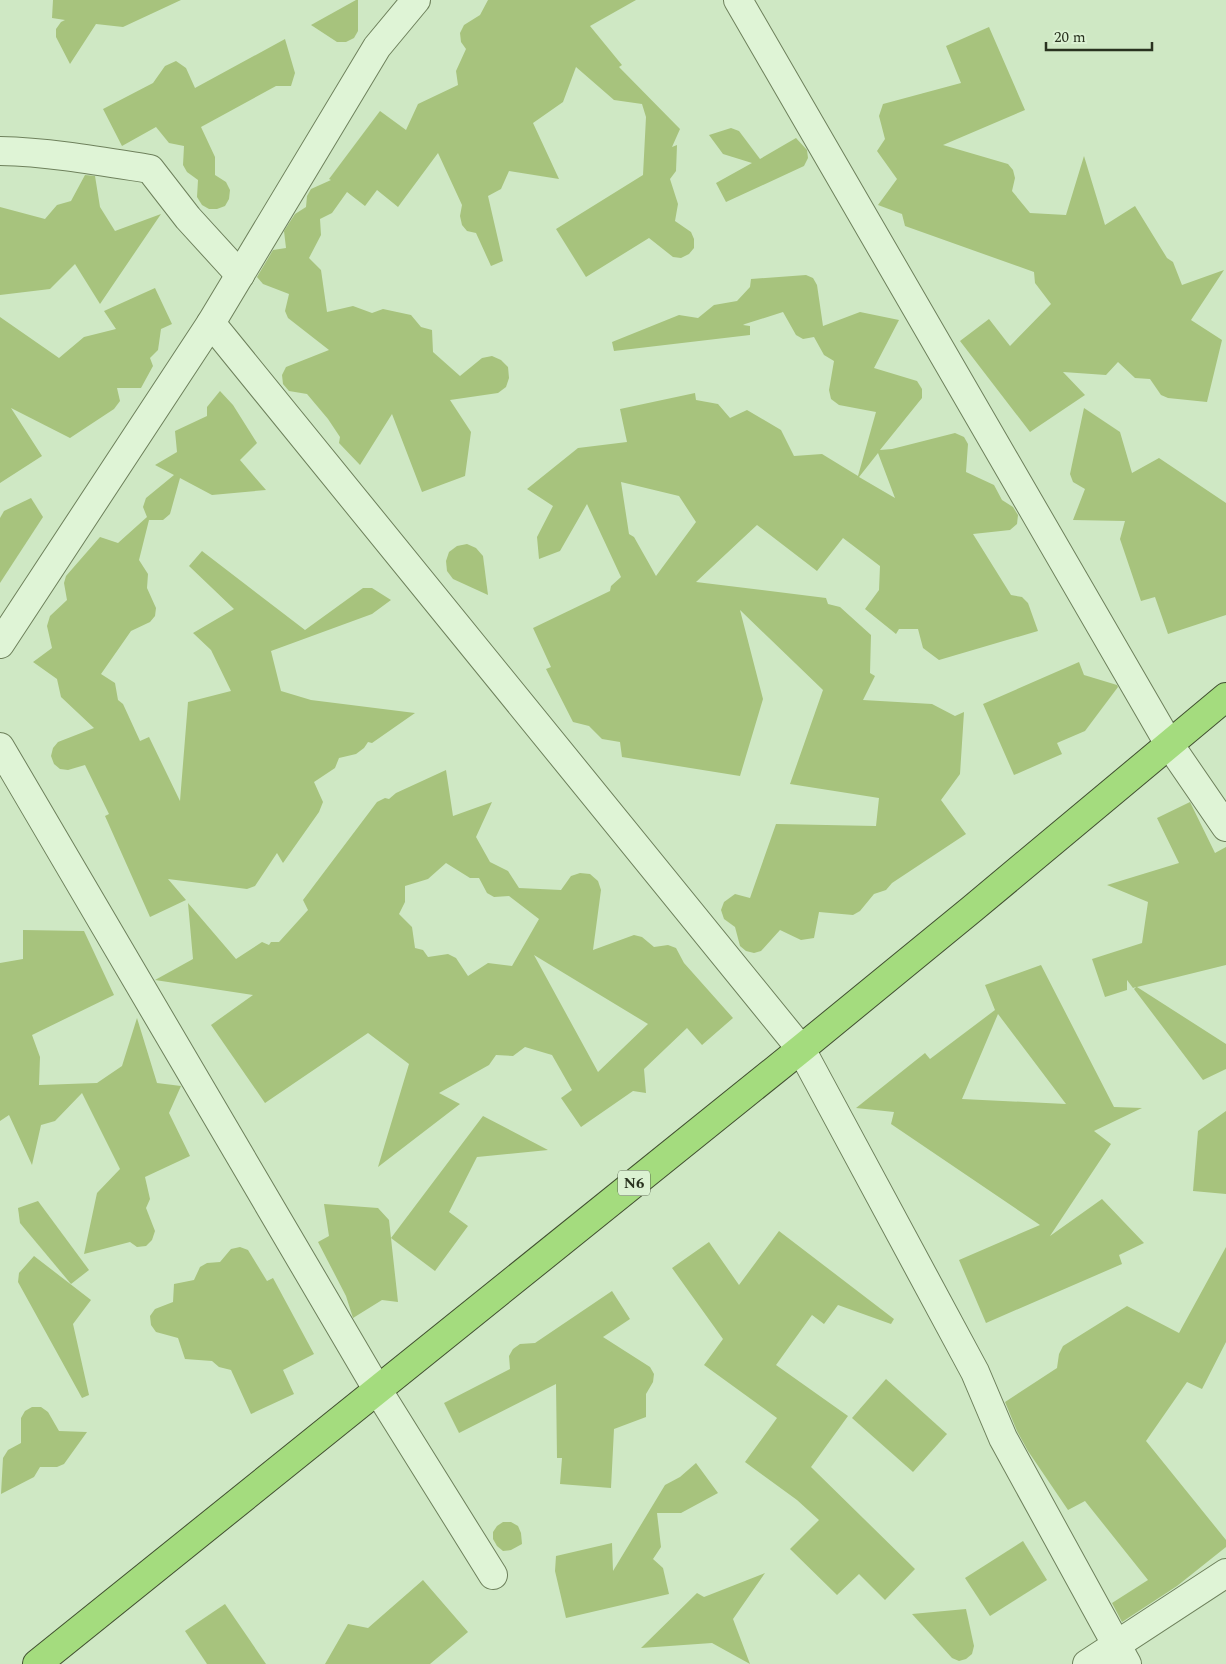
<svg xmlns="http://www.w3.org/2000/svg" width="1226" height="1664" viewBox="0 0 1226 1664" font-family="Spectral,serif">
<rect width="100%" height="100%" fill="#cfe8c4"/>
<g fill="#a7c37d" fill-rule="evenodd">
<path d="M 53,0 L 181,0 L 123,27 L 96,24 L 70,64 L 56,37 L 56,29 L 61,22 L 65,20 L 52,18 Z"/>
<path d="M 356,0 L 358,0 L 358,31 L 354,38 L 346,42 L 337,42 L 311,25 Z"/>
<path d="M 488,0 L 636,0 L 590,26 L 622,65 L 619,67 L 680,129 L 672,147 L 677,145 L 676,171 L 670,179 L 678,204 L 675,221 L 691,232 L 694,239 L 694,248 L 689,254 L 681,258 L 673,257 L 649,238 L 586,277 L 556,229 L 643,175 L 646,117 L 642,104 L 614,100 L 576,67 L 563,102 L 533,123 L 559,179 L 509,171 L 501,189 L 488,196 L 503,261 L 491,266 L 476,233 L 467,231 L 462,225 L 460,216 L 462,205 L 438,153 L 398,207 L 377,190 L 365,206 L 347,192 L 332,213 L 320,219 L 321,235 L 309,258 L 321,270 L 327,312 L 353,306 L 372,313 L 383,309 L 411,315 L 421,327 L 432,330 L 433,352 L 460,376 L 482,358 L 492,356 L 501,360 L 508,367 L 509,378 L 506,387 L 498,393 L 450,400 L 471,432 L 465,476 L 422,492 L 392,414 L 360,465 L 339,443 L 340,437 L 328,419 L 307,394 L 289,391 L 283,384 L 282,375 L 286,367 L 329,350 L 288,318 L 285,311 L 289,294 L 263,284 L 257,277 L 273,250 L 286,248 L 284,231 L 295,214 L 306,207 L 307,196 L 311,189 L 331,180 L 329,179 L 380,111 L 406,130 L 418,104 L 458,85 L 456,71 L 466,49 L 461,42 L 460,33 L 464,25 L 480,15 Z"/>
<path d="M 989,27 L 1025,110 L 943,145 L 1008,164 L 1013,170 L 1015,178 L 1012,191 L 1030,213 L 1066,215 L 1084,156 L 1105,225 L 1135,206 L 1167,258 L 1173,262 L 1182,285 L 1224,270 L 1191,320 L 1222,340 L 1207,402 L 1168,398 L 1161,395 L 1150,379 L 1135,378 L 1118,362 L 1106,375 L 1063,372 L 1085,395 L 1030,432 L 960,341 L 989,319 L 1010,346 L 1051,304 L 1035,283 L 1034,272 L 905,226 L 902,214 L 878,205 L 897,179 L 877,151 L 885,139 L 879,116 L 883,104 L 961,83 L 946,46 Z"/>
<path d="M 285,39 L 295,73 L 291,86 L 276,86 L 201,127 L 215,157 L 215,175 L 226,182 L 230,190 L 229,199 L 225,206 L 217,209 L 209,209 L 202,205 L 197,197 L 198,180 L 187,172 L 183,165 L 184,146 L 169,143 L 156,127 L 122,146 L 103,109 L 153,83 L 165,66 L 176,61 L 186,68 L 195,88 Z"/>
<path d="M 731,128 L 739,131 L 760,159 L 796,138 L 807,150 L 808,158 L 804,166 L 726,202 L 716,183 L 752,163 L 723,154 L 709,135 Z"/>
<path d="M 85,175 L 95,176 L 100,207 L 115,231 L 161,214 L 100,304 L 75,264 L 50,289 L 0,295 L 0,207 L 45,219 L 57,205 L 71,201 Z"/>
<path d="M 806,275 L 813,278 L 817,285 L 823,326 L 860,312 L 899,320 L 874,368 L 917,381 L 922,389 L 922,398 L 880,450 L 892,449 L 955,433 L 964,437 L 968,444 L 966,472 L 994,485 L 1002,500 L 1013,507 L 1018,515 L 1017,524 L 1010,530 L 973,534 L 1011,595 L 1022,597 L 1028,603 L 1038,631 L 939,660 L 923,648 L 918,629 L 899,629 L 896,634 L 865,609 L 879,590 L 880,566 L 843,538 L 817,571 L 757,525 L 696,582 L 826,598 L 828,604 L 840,607 L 871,635 L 870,673 L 875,676 L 863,700 L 932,704 L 955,716 L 964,712 L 960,774 L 941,800 L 966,834 L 892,883 L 886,890 L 874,894 L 860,911 L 853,915 L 819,912 L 814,938 L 801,940 L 780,930 L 761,951 L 754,953 L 746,951 L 740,946 L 735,927 L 724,919 L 721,910 L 724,902 L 735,894 L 750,898 L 776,824 L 876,826 L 879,798 L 790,784 L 823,690 L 740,610 L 763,699 L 740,776 L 622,757 L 620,742 L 602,739 L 589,726 L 573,722 L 546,669 L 551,667 L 533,628 L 610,591 L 611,586 L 621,577 L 587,504 L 560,551 L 539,559 L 537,537 L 553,506 L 527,489 L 578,448 L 627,442 L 620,409 L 695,393 L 696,400 L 718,404 L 730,418 L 747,410 L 781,430 L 794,456 L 822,454 L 858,476 L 876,412 L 839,405 L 831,399 L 829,390 L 834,361 L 824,355 L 814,337 L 803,339 L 796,335 L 783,312 L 745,324 L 743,325 L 750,326 L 750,335 L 614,351 L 612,342 L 679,315 L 698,318 L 714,305 L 737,301 L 750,287 L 751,279 ZM 878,453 L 895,498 L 859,477 ZM 621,482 L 679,496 L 696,522 L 656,576 L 634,537 L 629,534 Z"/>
<path d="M 155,288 L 172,324 L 161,329 L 158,350 L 150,358 L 153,366 L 141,388 L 117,388 L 120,401 L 114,409 L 70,438 L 11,408 L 42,456 L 0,483 L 0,317 L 59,358 L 84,337 L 116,329 L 104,311 Z"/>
<path d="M 220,391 L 233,405 L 257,443 L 240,460 L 266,490 L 212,495 L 180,478 L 170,514 L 163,520 L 149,520 L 139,560 L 148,574 L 147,588 L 156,608 L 155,616 L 150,622 L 131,631 L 101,674 L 115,683 L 118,700 L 123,704 L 140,741 L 149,737 L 180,801 L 188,702 L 231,691 L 211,650 L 193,633 L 234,609 L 189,566 L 202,551 L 305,630 L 363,588 L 372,588 L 391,600 L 372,614 L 271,651 L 281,691 L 311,700 L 415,713 L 372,743 L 368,742 L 364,748 L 356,754 L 339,758 L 335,768 L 314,782 L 323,802 L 319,812 L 283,863 L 277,853 L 255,886 L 247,889 L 168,879 L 186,900 L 150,917 L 105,816 L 109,814 L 85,765 L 68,770 L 60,769 L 54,764 L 51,756 L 53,748 L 58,742 L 94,728 L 61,697 L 57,679 L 33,662 L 52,648 L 47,626 L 50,616 L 67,600 L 64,583 L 66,576 L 100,537 L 118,543 L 147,517 L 143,507 L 146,498 L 174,475 L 155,465 L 177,452 L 175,431 L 207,416 L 207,407 Z"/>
<path d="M 1084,408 L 1120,432 L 1132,473 L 1159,458 L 1226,503 L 1226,615 L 1168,634 L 1155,597 L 1141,601 L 1120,539 L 1125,521 L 1073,520 L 1085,489 L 1073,482 L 1070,474 Z"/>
<path d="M 31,498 L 43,517 L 0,583 L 0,518 L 4,511 Z"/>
<path d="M 467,544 L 476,548 L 483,556 L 488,595 L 453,579 L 447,571 L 446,561 L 449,552 L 457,546 Z"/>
<path d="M 1079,662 L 1084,675 L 1117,685 L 1118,687 L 1085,731 L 1057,743 L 1062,754 L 1014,775 L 983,704 Z"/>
<path d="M 446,770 L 453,816 L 492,802 L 476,837 L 490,862 L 508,871 L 519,888 L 561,890 L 571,876 L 580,873 L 590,874 L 598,881 L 601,890 L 593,950 L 634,935 L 642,937 L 654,947 L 668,945 L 676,948 L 684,963 L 733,1018 L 702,1045 L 687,1028 L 644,1069 L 646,1093 L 633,1091 L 581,1127 L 561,1098 L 572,1090 L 552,1055 L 525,1047 L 513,1056 L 496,1055 L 489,1065 L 439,1093 L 460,1104 L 378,1167 L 409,1064 L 368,1033 L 265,1103 L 211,1025 L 253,995 L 155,980 L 193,959 L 188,903 L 236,959 L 262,942 L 269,945 L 271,942 L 279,942 L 308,910 L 303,900 L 377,802 L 385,798 L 389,799 L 396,793 ZM 446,863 L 470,878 L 479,878 L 487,893 L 494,897 L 509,896 L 539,919 L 512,966 L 488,963 L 468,976 L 456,958 L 448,954 L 428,957 L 423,950 L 415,948 L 412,927 L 399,914 L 405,902 L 405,886 L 428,879 ZM 534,955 L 648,1024 L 598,1072 Z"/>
<path d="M 1190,802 L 1215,853 L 1226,847 L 1226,965 L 1137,987 L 1226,1044 L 1226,1069 L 1203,1080 L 1134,989 L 1136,987 L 1133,988 L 1127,980 L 1127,990 L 1105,997 L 1092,959 L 1142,943 L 1148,902 L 1107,885 L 1179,863 L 1157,818 Z"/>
<path d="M 23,930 L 84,931 L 114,995 L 32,1035 L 40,1057 L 39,1085 L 97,1083 L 122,1066 L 137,1018 L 157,1083 L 181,1086 L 169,1113 L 190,1156 L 145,1177 L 150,1199 L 146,1208 L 155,1231 L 152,1240 L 146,1246 L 137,1247 L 130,1242 L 84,1254 L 97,1193 L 120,1169 L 82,1093 L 55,1121 L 41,1125 L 32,1165 L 9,1115 L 0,1121 L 0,963 L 23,959 Z"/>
<path d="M 1041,965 L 1114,1107 L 1142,1108 L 1094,1131 L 1111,1144 L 1050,1236 L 1102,1199 L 1144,1243 L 1119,1255 L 1122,1264 L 986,1323 L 959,1260 L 1040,1225 L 891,1124 L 894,1112 L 856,1108 L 925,1053 L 930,1059 L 995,1010 L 985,985 ZM 998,1014 L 1066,1104 L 962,1099 Z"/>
<path d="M 1226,1111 L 1226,1194 L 1193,1191 L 1198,1131 Z"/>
<path d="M 483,1116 L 548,1150 L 477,1157 L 449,1212 L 468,1226 L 435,1271 L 391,1238 Z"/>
<path d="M 38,1201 L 89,1270 L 71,1284 L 20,1223 L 18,1208 Z"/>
<path d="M 324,1204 L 378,1208 L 389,1220 L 398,1302 L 382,1300 L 353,1318 L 346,1296 L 318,1242 L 329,1236 Z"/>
<path d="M 779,1231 L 894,1319 L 891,1324 L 838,1305 L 824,1324 L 812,1315 L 776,1365 L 848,1416 L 811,1467 L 915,1569 L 885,1600 L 859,1574 L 837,1595 L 790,1549 L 819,1520 L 797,1500 L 745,1462 L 777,1418 L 704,1365 L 723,1339 L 672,1268 L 709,1242 L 739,1285 Z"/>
<path d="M 240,1247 L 248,1250 L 267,1281 L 273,1278 L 314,1354 L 283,1370 L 294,1394 L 251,1414 L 231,1370 L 219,1367 L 212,1361 L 185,1359 L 178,1338 L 156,1332 L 151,1325 L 150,1316 L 155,1309 L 173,1302 L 174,1284 L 194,1280 L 200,1267 L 207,1263 L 220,1262 L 231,1249 Z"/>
<path d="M 1226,1247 L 1226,1342 L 1202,1389 L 1187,1382 L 1146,1441 L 1226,1540 L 1226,1547 L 1177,1586 L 1122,1622 L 1112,1603 L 1148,1580 L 1085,1501 L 1068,1510 L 1028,1451 L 1017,1431 L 1005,1402 L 1057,1368 L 1059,1354 L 1063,1346 L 1127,1306 L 1179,1333 Z"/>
<path d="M 34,1256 L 91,1300 L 73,1324 L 89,1395 L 82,1398 L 18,1282 L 19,1273 Z"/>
<path d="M 612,1291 L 630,1319 L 603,1337 L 650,1367 L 654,1374 L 653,1382 L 646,1394 L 646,1417 L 614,1429 L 611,1488 L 560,1484 L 562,1458 L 557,1458 L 556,1384 L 459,1433 L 444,1403 L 510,1369 L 509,1356 L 513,1349 L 520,1344 L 535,1343 Z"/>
<path d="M 886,1379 L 947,1434 L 913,1472 L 852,1418 Z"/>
<path d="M 32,1407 L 41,1407 L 48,1412 L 59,1431 L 87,1432 L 64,1464 L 57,1467 L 40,1467 L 34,1477 L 1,1494 L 3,1458 L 8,1450 L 21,1443 L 21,1418 L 25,1411 Z"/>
<path d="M 696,1463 L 718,1493 L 681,1513 L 657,1513 L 661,1547 L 653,1559 L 663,1568 L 669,1594 L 566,1618 L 555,1571 L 556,1556 L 612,1543 L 613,1571 L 665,1485 L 680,1477 Z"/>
<path d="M 503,1522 L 511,1522 L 518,1526 L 521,1533 L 522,1544 L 511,1550 L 503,1551 L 497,1546 L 493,1539 L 493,1532 L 497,1526 Z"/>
<path d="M 1023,1541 L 1047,1580 L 990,1616 L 965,1578 Z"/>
<path d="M 765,1573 L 733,1619 L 750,1664 L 712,1643 L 641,1648 L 697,1593 L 704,1597 Z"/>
<path d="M 423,1580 L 468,1632 L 430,1664 L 325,1664 L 348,1624 L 368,1628 Z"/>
<path d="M 225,1604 L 266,1664 L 207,1664 L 185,1631 Z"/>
<path d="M 966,1609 L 974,1646 L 972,1654 L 966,1659 L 959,1661 L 952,1658 L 912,1614 Z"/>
</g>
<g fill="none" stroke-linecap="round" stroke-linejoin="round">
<g stroke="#6e815c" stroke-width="30">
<g id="minor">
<path d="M 738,0 L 1169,744 L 1226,827"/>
<path d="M 0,151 C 50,152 100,161 150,169 L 188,218 L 240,275"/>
<path d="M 211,323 L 801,1049 L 975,1372 L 1003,1438 L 1127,1664"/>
<path d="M 0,644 L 211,323 L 377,47 L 416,0"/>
<path d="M 0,747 L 377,1389 L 493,1575"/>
<path d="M 1087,1664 L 1226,1573"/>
</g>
</g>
<g stroke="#414f30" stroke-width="30">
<path id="trunk" d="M 37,1664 L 801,1049 L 972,909 L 1226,697"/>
</g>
<use href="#minor" stroke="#dff4d6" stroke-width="28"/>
<use href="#trunk" stroke="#a4dc7e" stroke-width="28"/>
</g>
<g text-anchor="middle" stroke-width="4" stroke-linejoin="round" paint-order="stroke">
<rect fill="#dbf1d2" stroke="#5e6b55" stroke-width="1" x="618" y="1170.5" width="32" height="25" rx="4"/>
<g font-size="15" font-weight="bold" fill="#29321f">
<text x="634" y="1188">N6</text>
</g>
</g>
<path d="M1046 42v8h106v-8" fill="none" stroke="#29321f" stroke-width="2.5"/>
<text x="1054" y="42" font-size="15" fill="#29321f" stroke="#dbf1d2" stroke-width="4" paint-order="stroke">20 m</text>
</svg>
